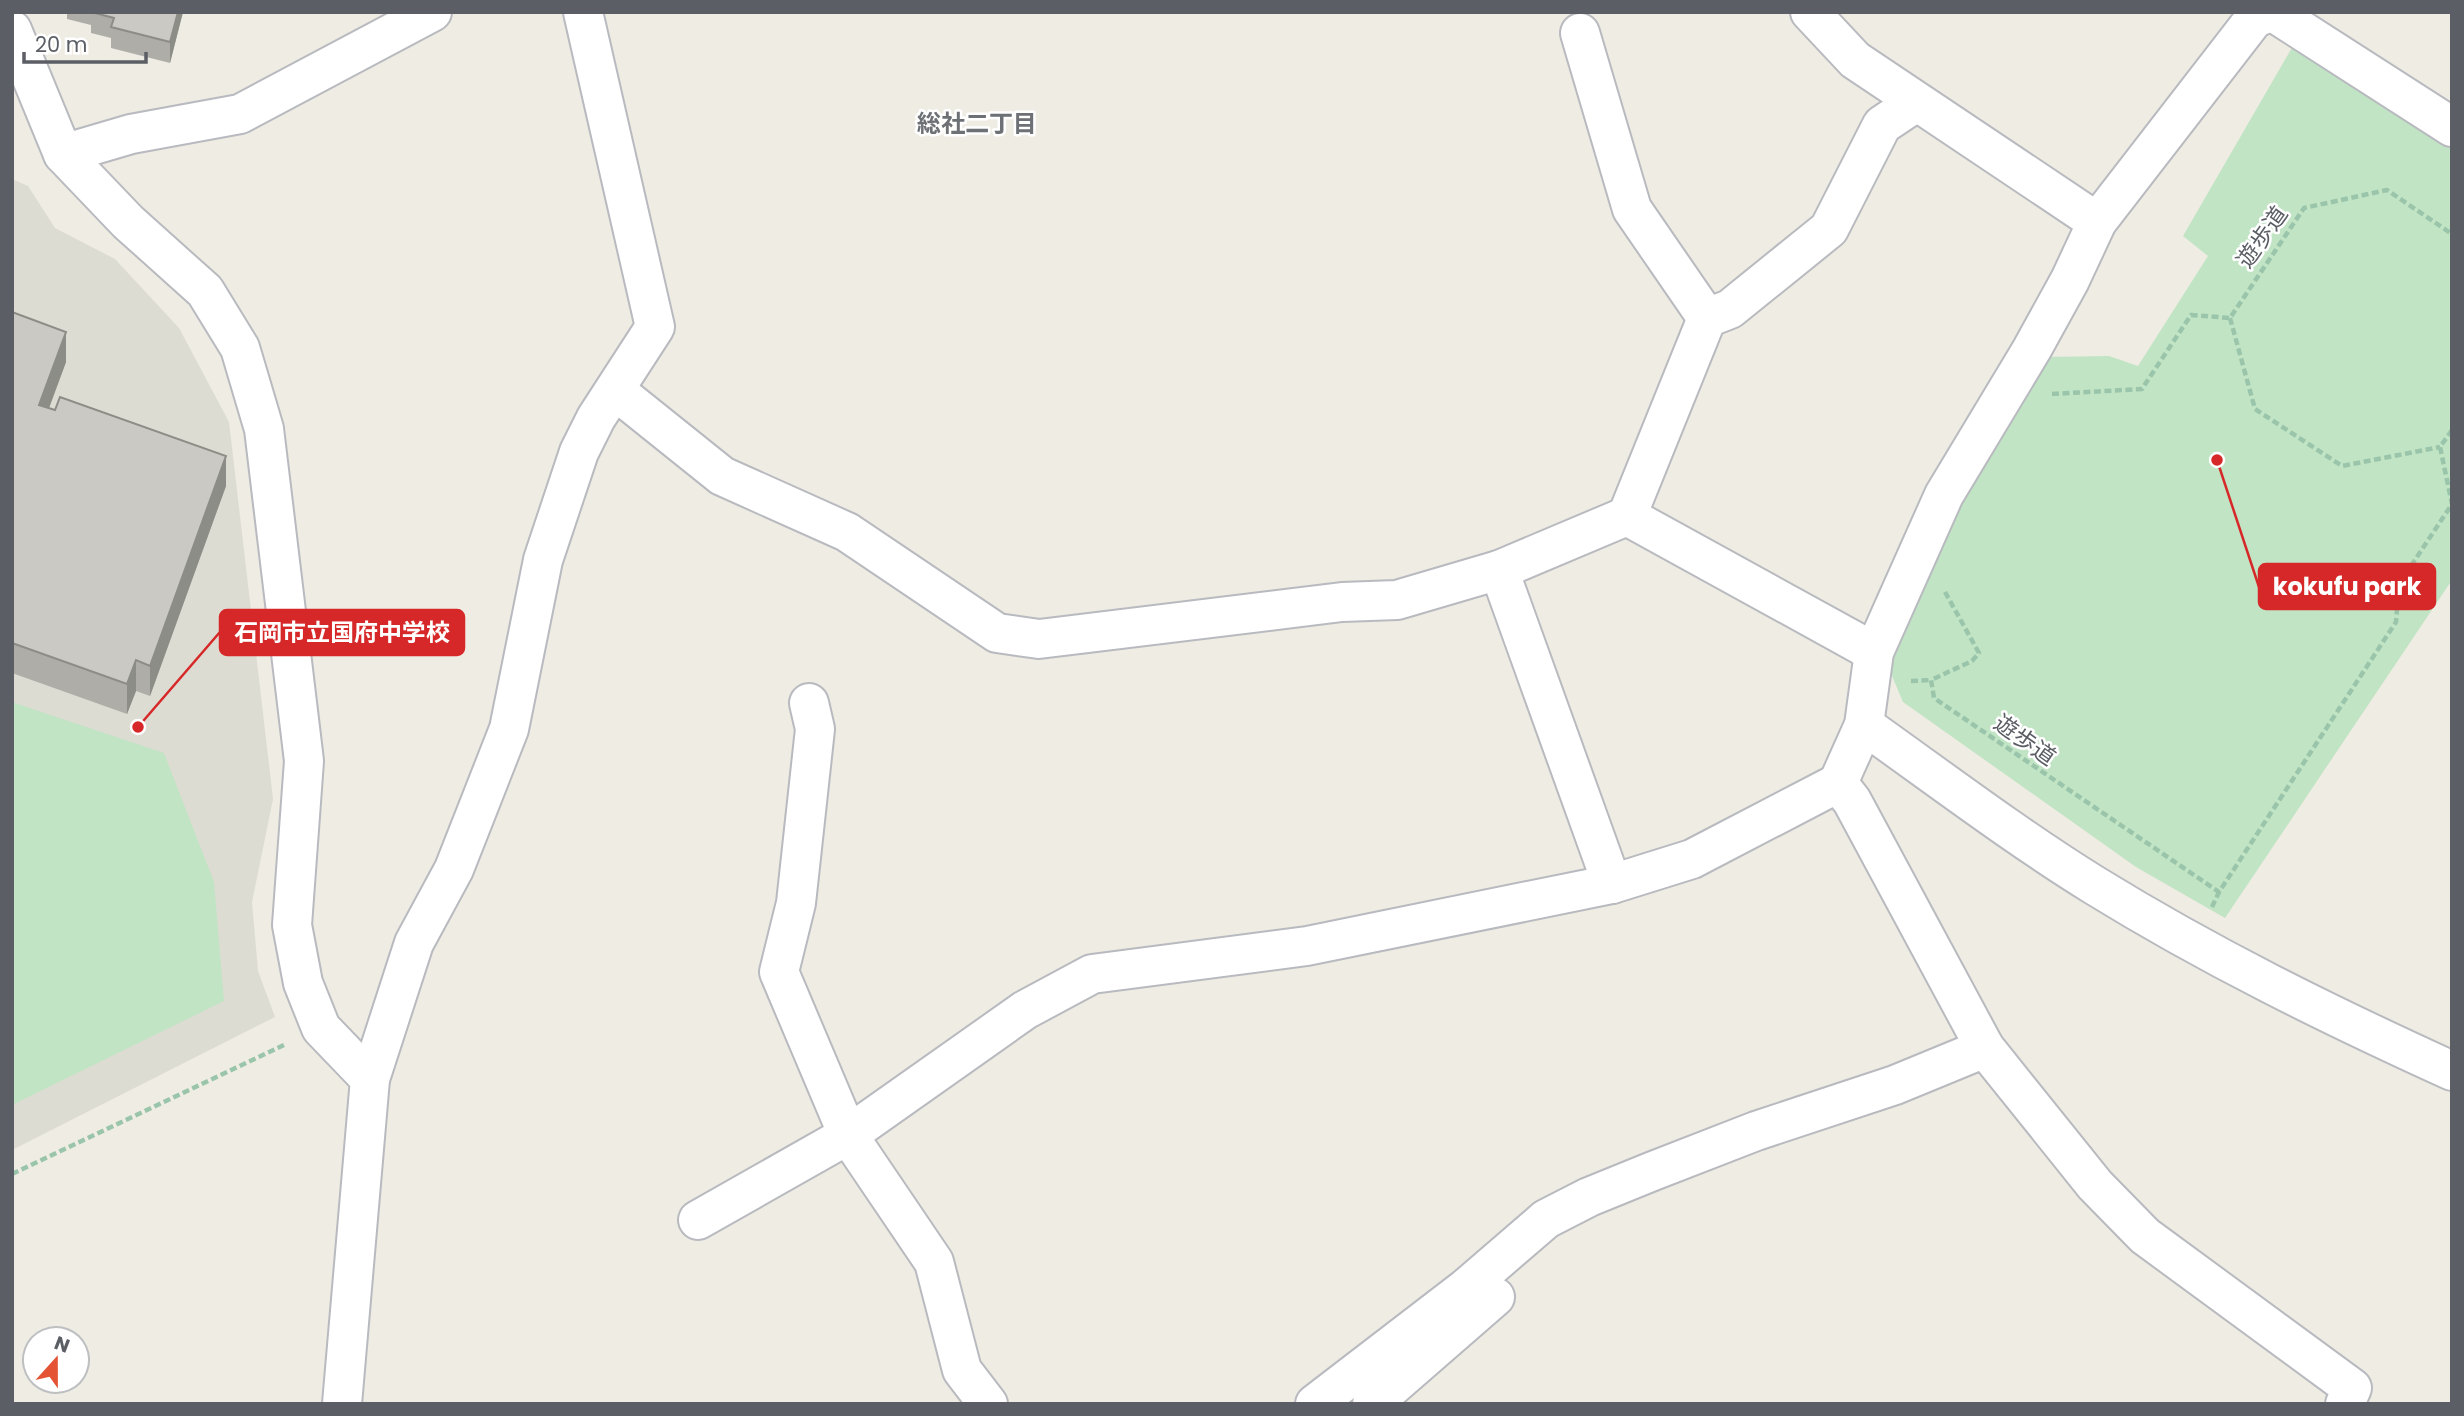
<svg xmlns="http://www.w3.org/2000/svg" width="2464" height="1416" viewBox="0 0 2464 1416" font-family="Poppins,'Noto Sans JP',sans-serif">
<rect width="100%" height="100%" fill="#eeece3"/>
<path fill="#dddcd2" d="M 12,179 L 28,186 L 55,228 L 115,259 L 179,328 L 229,422 L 273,799 L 252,902 L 258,971 L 275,1017 L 12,1150 Z"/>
<g fill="#c1e4c4">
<path d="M 2297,39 L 2452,139 L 2452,580 L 2225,918 L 2136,867 L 1903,702 L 1887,664 L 1929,553 L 2043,357 L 2109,356 L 2138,366 L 2208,256 L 2183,236 Z"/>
<path d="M 12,702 L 164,753 L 214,882 L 224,1001 L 12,1105 Z"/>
</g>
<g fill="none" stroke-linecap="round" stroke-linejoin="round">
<g stroke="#b8babf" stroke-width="42">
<g id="minor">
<path d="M 1810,12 L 1855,60 L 2097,222"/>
<path d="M 2269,12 L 2254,19 L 2097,222 L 2070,280 L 2032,349 L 1944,495 L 1874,652 L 1864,725 L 1838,783 L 1852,801 L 1985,1048 L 2095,1185 L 2145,1236 L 2352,1388 L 2345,1404"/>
<path d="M 2273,12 L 2452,127"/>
<path d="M 12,30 L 63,154 L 128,222 L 205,291 L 240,348 L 264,429 L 304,761 L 292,925 L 303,983 L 321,1028 L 370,1079"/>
<path d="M 1580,33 L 1632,209 L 1707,318"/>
<path d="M 63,154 L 131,134 L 240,114 L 432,12"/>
<path d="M 616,391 L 722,476 L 847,532 L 997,633 L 1039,639 L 1342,602 L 1397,600 L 1499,570 L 1627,516 L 1874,652"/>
<path d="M 1627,516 L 1707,318 L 1730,309 L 1829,229 L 1882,125 L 1915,103"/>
<path d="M 1499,570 L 1612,884"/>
<path d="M 809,703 L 815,729 L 796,903 L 779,972 L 848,1135 L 934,1262 L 962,1370 L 988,1404"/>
<path d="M 1864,725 C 1940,779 2015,836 2094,885 C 2209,956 2329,1015 2452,1071"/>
<path d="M 698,1220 L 848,1135 L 1025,1010 L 1092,974 L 1307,946 L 1612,884 L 1692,859 L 1838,783"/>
<path d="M 342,1404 L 370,1079 L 414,943 L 454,869 L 509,729 L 543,560 L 579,452 L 596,418 L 655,327 L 583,12"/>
<path d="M 1315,1404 L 1466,1288 L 1546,1219 L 1589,1197 L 1653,1171 L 1756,1131 L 1895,1085 L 1985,1048"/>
<path d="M 1372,1404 L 1495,1297"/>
</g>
</g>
<g stroke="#9ac5ab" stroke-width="4.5" stroke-dasharray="7 3.5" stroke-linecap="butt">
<path d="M 2230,318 L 2255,409 L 2342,466 L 2440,447"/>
<path d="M 2052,394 L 2142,389 L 2191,315 L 2230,318 L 2304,208 L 2387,190 L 2452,234"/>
<path d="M 2452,430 L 2440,447 L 2452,504"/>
<path d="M 1945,592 L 1979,653 L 1972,661 L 1931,680 L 1934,698 L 2219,892 L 2396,622 L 2399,584 L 2452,504"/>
<path d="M 1911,681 L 1931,680"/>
<path d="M 2212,907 L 2219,892"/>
<path d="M 12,1174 L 286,1044"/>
</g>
<use href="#minor" stroke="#fff" stroke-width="38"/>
</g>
<g fill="#aeada8">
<path d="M 67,12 L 183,12 L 170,63 L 111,48 L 111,38 L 91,33 L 91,25 L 67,19 Z"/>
<path d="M 12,312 L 66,362 L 49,408 L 226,486 L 150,696 L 136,691 L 127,714 L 12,673 Z"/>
</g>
<g fill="#8d8d88">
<path d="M 178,12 L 183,12 L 170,63 L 170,42 Z"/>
<path d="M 66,332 L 66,362 L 39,435 L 39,405 Z"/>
<path d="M 226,456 L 226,486 L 150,696 L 150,666 Z"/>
<path d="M 136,660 L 136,691 L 127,714 L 127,684 Z"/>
</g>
<g fill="#cac9c3" stroke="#8d8d88" stroke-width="2">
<path d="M 91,12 L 178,12 L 170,42 L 111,27 L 114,18 Z"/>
<path d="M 12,312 L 66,332 L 39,405 L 55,410 L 60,397 L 226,456 L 150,666 L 136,660 L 127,684 L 12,643 Z"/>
</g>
<g text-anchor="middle" stroke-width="5" stroke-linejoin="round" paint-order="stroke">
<g font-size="23" fill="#5b5e64" stroke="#fff">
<text transform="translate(2262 237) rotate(-55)" y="8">遊歩道</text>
<text transform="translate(2025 740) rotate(35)" y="8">遊歩道</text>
</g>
<g font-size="24" font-weight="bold" fill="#6d7075" stroke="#fff">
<text x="977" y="132">総社二丁目</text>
</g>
</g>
<path fill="none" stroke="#d62828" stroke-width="2.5" d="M2217 460L2259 587M138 727L220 632"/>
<g fill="#d62828" stroke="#fff" stroke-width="2.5">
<circle cx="2217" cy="460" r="7"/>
<circle cx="138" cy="727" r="7"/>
</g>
<g fill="#d62828" stroke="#d62828" stroke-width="2.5">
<rect x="2259" y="564" width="176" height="45" rx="7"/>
<rect x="220" y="610" width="244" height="45" rx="7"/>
</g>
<g font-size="24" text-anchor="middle" font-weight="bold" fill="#fff">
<text x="2347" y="595">kokufu park</text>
<text x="342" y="641">石岡市立国府中学校</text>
</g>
<rect width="2464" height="1416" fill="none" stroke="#5b5e64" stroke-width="28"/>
<g transform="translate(56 1360) rotate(21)"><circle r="33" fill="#ffffff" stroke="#bdbfc1" stroke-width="2"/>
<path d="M0-5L12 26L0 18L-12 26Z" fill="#e35334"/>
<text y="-10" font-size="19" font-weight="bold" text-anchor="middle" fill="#5b5e64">N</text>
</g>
<path d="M24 52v10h122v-10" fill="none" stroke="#5b5e64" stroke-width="3.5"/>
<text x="35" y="52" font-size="21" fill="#5b5e64" stroke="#ffffff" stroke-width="5" paint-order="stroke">20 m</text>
</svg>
